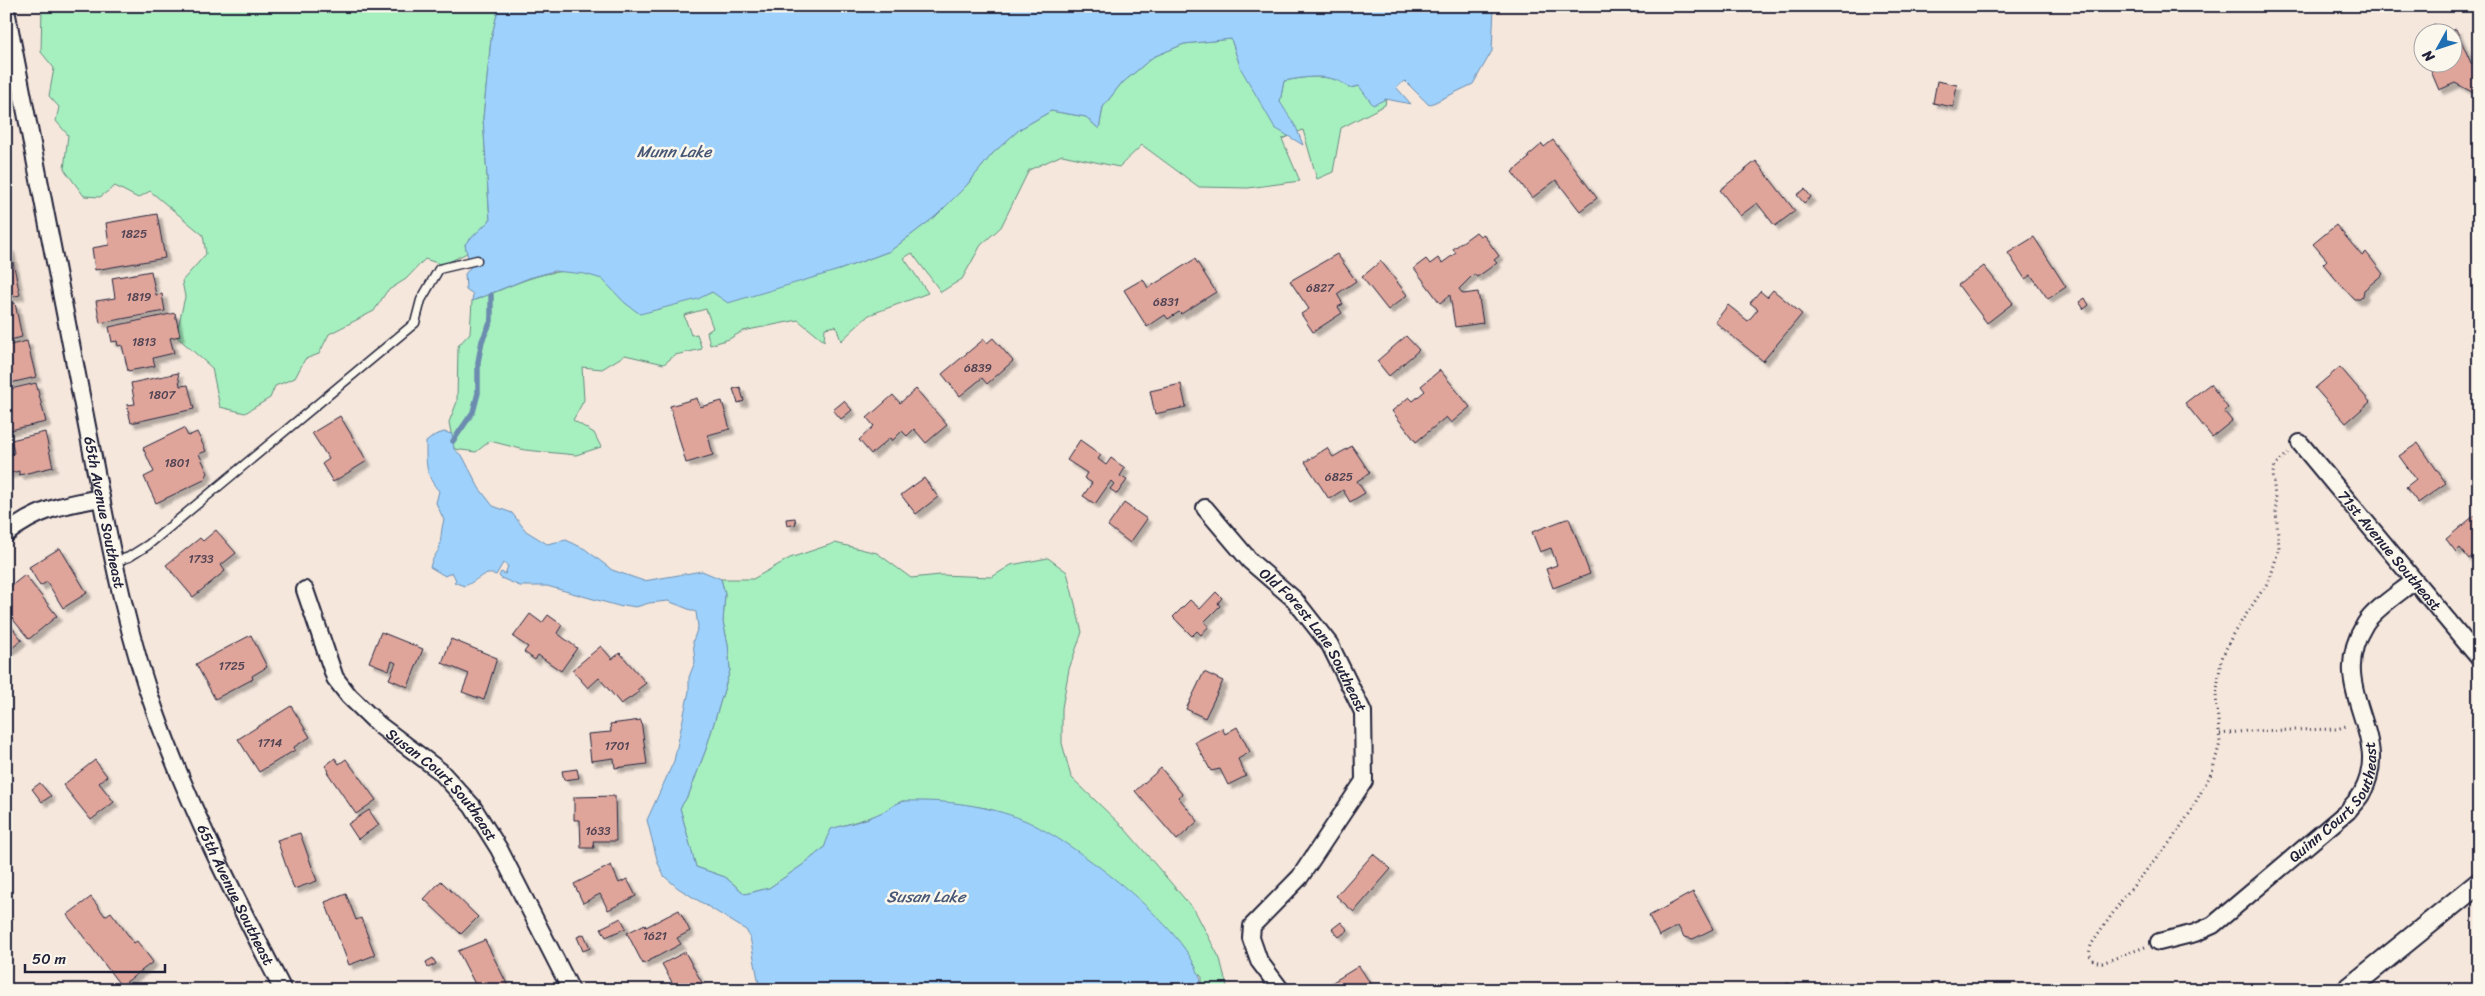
<svg xmlns="http://www.w3.org/2000/svg" width="2485" height="996" viewBox="0 0 2485 996" font-family="Sriracha,sans-serif">
<defs>
<filter id="shadow"><feDropShadow dx="4.5" dy="4.5" stdDeviation="1" flood-color="#0004"/></filter>
</defs>
<rect width="100%" height="100%" fill="#f5e7dc"/>
<filter id="ink" filterUnits="userSpaceOnUse"><feTurbulence type="fractalNoise" baseFrequency=".02" numOctaves="2"/><feDisplacementMap in="SourceGraphic" scale="10" xChannelSelector="R" yChannelSelector="G"/><feConvolveMatrix kernelMatrix="1 2 1 2 8 2 1 2 1" color-interpolation-filters="sRGB"/></filter>
<g filter="url(#ink)">
<g fill="#a6f0bf" stroke="#64897d">
<path d="M 42,6 L 499,6 L 491,39 L 483,118 L 490,221 L 465,244 L 467,253 L 443,265 L 425,259 L 406,279 L 387,291 L 374,311 L 329,334 L 319,354 L 305,359 L 295,378 L 275,386 L 270,398 L 245,413 L 220,407 L 212,368 L 176,336 L 185,297 L 182,281 L 206,254 L 203,235 L 150,191 L 138,198 L 115,186 L 100,197 L 84,196 L 64,169 L 68,135 L 56,121 L 59,107 L 49,96 L 54,68 L 41,52 Z"/>
<path d="M 1231,39 L 1241,69 L 1280,102 L 1284,81 C 1306,77 1332,72 1349,88 L 1359,86 L 1386,99 L 1385,105 L 1341,128 L 1333,172 L 1317,179 L 1303,130 L 1282,139 L 1300,181 L 1248,188 L 1199,187 L 1142,145 L 1119,167 L 1062,155 L 1029,170 L 1001,227 L 981,245 L 962,279 L 941,292 L 912,253 L 904,258 L 928,293 L 869,315 L 841,341 L 836,326 L 825,328 L 824,341 L 798,320 L 743,331 L 729,339 L 710,345 L 707,332 L 713,328 L 706,309 L 684,315 L 691,335 L 697,334 L 702,349 L 675,355 L 664,364 L 625,355 L 602,369 L 582,367 L 584,400 L 573,420 L 594,433 L 601,447 L 576,455 L 525,450 L 490,441 L 476,452 L 454,449 L 449,422 L 457,402 L 458,346 L 470,333 L 472,301 C 513,287 557,258 601,278 C 610,283 618,295 625,303 C 656,303 684,306 712,292 L 839,270 L 890,251 L 936,216 L 966,186 L 993,153 L 1020,129 L 1051,111 L 1086,117 L 1099,129 L 1103,107 L 1120,85 L 1153,57 L 1184,44 Z"/>
<path d="M 835,543 L 877,553 L 911,578 L 940,575 L 992,577 L 1011,565 L 1048,558 L 1067,572 L 1082,632 L 1069,669 L 1062,708 L 1062,743 L 1071,777 L 1125,829 L 1195,911 L 1220,959 L 1228,990 L 1202,990 L 1202,977 L 1062,843 L 1025,821 L 986,808 L 946,803 L 902,801 L 877,815 L 832,829 L 824,848 L 801,866 L 769,888 L 745,894 L 725,877 L 696,867 L 680,808 L 689,794 L 706,749 L 730,670 L 728,644 L 723,622 L 725,594 L 721,579 L 753,579 L 790,558 Z"/>
</g>
<g fill="#9ed2fc" stroke="#6c8caf">
<path d="M 499,6 L 1494,6 L 1492,51 L 1473,84 L 1429,105 L 1405,81 L 1396,87 L 1411,104 L 1386,99 L 1373,105 L 1359,86 L 1349,88 C 1332,72 1306,77 1284,81 L 1280,102 L 1296,127 L 1303,145 L 1275,128 L 1241,69 L 1231,39 L 1184,44 L 1153,57 L 1120,85 L 1103,107 L 1099,129 L 1086,117 L 1051,111 L 1020,129 L 993,153 L 966,186 L 936,216 L 890,251 L 839,270 L 728,303 L 712,292 L 698,299 L 640,314 L 625,303 L 602,279 L 585,274 L 554,271 L 529,278 L 472,301 L 473,294 L 466,289 L 465,274 L 470,268 L 465,244 L 490,220 L 483,118 L 491,39 Z"/>
<path d="M 444,432 L 452,434 L 454,449 L 463,457 L 479,488 L 493,506 L 512,513 L 526,531 L 547,544 L 566,540 L 585,549 L 612,570 L 644,581 L 702,571 L 721,579 L 725,594 L 723,622 L 728,644 L 730,670 L 706,749 L 689,794 L 680,808 L 696,867 L 725,877 L 745,894 L 769,888 L 801,866 L 824,848 L 831,829 C 847,824 864,821 878,814 C 887,811 896,802 905,801 C 945,800 987,805 1024,820 C 1071,840 1202,936 1202,990 L 760,990 L 750,937 L 746,930 L 678,888 L 664,876 L 658,863 L 647,820 L 674,761 L 689,691 L 689,677 L 695,662 L 693,641 L 698,627 L 696,612 L 668,601 L 649,603 L 636,607 L 624,605 L 622,607 L 547,586 L 520,586 L 501,578 L 499,576 L 501,572 L 505,574 L 508,566 L 503,563 L 496,575 C 483,570 475,583 464,586 L 454,582 L 456,580 L 452,572 L 445,576 L 430,567 C 432,559 435,556 439,549 C 441,543 441,528 444,520 L 436,503 L 439,491 C 425,476 426,462 426,442 L 435,435 Z"/>
</g>
<g fill="none" stroke-linecap="round" stroke-linejoin="round">
<path stroke="#6c8caf" stroke-width="5.5" d="M 453,441 L 473,412 L 478,393 L 478,362 L 482,341 L 491,321 L 491,295"/>
</g>
<g fill="#dfa59b" stroke="#22223b" filter="url(#shadow)">
<path d="M 2434,24 L 2448,32 L 2429,32 Z"/>
<path d="M 2456,29 L 2471,63 L 2475,66 L 2479,64 L 2479,91 L 2474,93 L 2455,83 L 2439,90 L 2430,69 L 2432,62 L 2452,62 L 2452,32 L 2449,32 Z"/>
<path d="M 1937,81 L 1957,85 L 1953,107 L 1933,103 Z"/>
<path d="M 1553,140 L 1597,198 L 1580,211 L 1556,180 L 1532,198 L 1512,172 L 1529,158 L 1528,156 L 1542,144 L 1544,147 Z"/>
<path d="M 1756,161 L 1795,211 L 1775,226 L 1757,203 L 1740,216 L 1720,190 Z"/>
<path d="M 1805,189 L 1811,197 L 1804,203 L 1797,195 Z"/>
<path d="M 157,214 L 165,258 L 95,270 L 92,248 L 109,245 L 106,223 Z"/>
<path d="M 2336,225 L 2362,256 L 2366,252 L 2383,274 L 2364,290 L 2363,296 L 2360,299 L 2354,299 L 2339,283 L 2323,264 L 2327,260 L 2313,244 Z"/>
<path d="M 1476,232 L 1480,236 L 1483,234 L 1499,256 L 1494,260 L 1497,263 L 1477,277 L 1474,274 L 1459,289 L 1463,294 L 1478,292 L 1483,323 L 1455,327 L 1450,295 L 1440,303 L 1414,268 L 1426,259 L 1430,264 L 1438,258 L 1442,263 L 1456,253 L 1453,249 Z"/>
<path d="M 2034,237 L 2066,287 L 2048,299 L 2031,275 L 2025,279 L 2008,253 Z"/>
<path d="M 6,248 L 10,248 L 20,295 L 6,298 Z"/>
<path d="M 1337,254 L 1356,281 L 1337,294 L 1343,304 L 1338,307 L 1342,313 L 1313,332 L 1301,314 L 1309,309 L 1290,281 Z"/>
<path d="M 1195,259 L 1216,292 L 1181,314 L 1179,312 L 1168,319 L 1165,315 L 1147,327 L 1124,290 L 1143,279 L 1148,288 Z"/>
<path d="M 1381,261 L 1407,295 L 1388,310 L 1362,277 Z"/>
<path d="M 1984,266 L 2013,303 L 1987,323 L 1958,285 Z"/>
<path d="M 151,271 L 156,295 L 162,294 L 165,311 L 100,323 L 96,301 L 115,298 L 112,278 Z"/>
<path d="M 1773,290 L 1802,314 L 1763,361 L 1715,322 L 1728,305 L 1748,321 L 1758,309 L 1750,303 L 1760,291 L 1767,297 Z"/>
<path d="M 2085,298 L 2089,305 L 2084,309 L 2079,302 Z"/>
<path d="M 15,303 L 22,337 L 6,341 L 6,305 Z"/>
<path d="M 175,313 L 180,336 L 170,338 L 174,353 L 153,358 L 155,366 L 128,371 L 122,345 L 118,346 L 117,341 L 112,342 L 109,327 Z"/>
<path d="M 1406,336 L 1419,350 L 1389,376 L 1377,361 Z"/>
<path d="M 993,338 L 1013,361 L 987,384 L 982,378 L 960,396 L 942,374 L 984,339 L 987,343 Z"/>
<path d="M 27,341 L 36,377 L 6,384 L 6,346 Z"/>
<path d="M 2340,367 L 2370,402 L 2346,423 L 2315,388 Z"/>
<path d="M 1440,370 L 1470,407 L 1451,423 L 1446,417 L 1416,442 L 1392,411 L 1409,397 L 1413,401 L 1425,391 L 1421,386 Z"/>
<path d="M 178,373 L 180,386 L 188,385 L 194,409 L 131,423 L 127,405 L 135,404 L 131,383 Z"/>
<path d="M 36,383 L 46,422 L 6,431 L 6,390 Z"/>
<path d="M 1181,384 L 1186,407 L 1155,414 L 1150,391 Z"/>
<path d="M 2210,384 L 2228,408 L 2224,411 L 2232,421 L 2212,437 L 2185,403 Z"/>
<path d="M 740,387 L 744,401 L 738,403 L 733,389 Z"/>
<path d="M 916,389 L 947,425 L 926,443 L 914,429 L 907,436 L 902,431 L 892,441 L 890,438 L 871,454 L 859,440 L 874,426 L 867,418 L 893,395 L 900,403 Z"/>
<path d="M 697,398 L 700,407 L 722,401 L 730,429 L 708,435 L 713,455 L 686,463 L 670,406 Z"/>
<path d="M 844,401 L 852,410 L 841,419 L 833,410 Z"/>
<path d="M 340,416 L 367,461 L 333,482 L 322,464 L 329,459 L 312,433 Z"/>
<path d="M 184,428 L 188,436 L 197,432 L 206,451 L 199,454 L 208,473 L 204,480 L 156,503 L 144,477 L 154,472 L 143,448 Z"/>
<path d="M 45,432 L 53,467 L 19,475 L 19,471 L 7,474 L 6,455 L 14,453 L 11,440 Z"/>
<path d="M 1080,440 L 1101,455 L 1098,459 L 1106,465 L 1111,458 L 1125,468 L 1120,476 L 1127,480 L 1117,494 L 1110,489 L 1114,484 L 1111,481 L 1095,504 L 1083,496 L 1092,483 L 1084,478 L 1087,473 L 1067,460 Z"/>
<path d="M 2418,443 L 2446,483 L 2418,503 L 2406,487 L 2416,479 L 2399,456 Z"/>
<path d="M 1352,446 L 1370,473 L 1357,481 L 1365,493 L 1350,502 L 1343,490 L 1329,499 L 1305,462 L 1327,448 L 1333,457 Z"/>
<path d="M 924,478 L 938,497 L 916,514 L 901,495 Z"/>
<path d="M 1124,503 L 1147,519 L 1130,543 L 1108,526 Z"/>
<path d="M 2475,515 L 2479,520 L 2479,559 L 2475,554 L 2469,559 L 2460,548 L 2456,552 L 2446,539 Z"/>
<path d="M 795,518 L 796,524 L 787,526 L 786,519 Z"/>
<path d="M 1569,518 L 1590,574 L 1553,588 L 1546,569 L 1557,565 L 1551,548 L 1540,552 L 1532,532 Z"/>
<path d="M 216,530 L 236,553 L 221,565 L 225,571 L 193,597 L 166,565 L 200,538 L 203,541 Z"/>
<path d="M 60,548 L 87,593 L 63,608 L 47,582 L 40,586 L 29,567 Z"/>
<path d="M 25,575 L 57,616 L 29,639 L 6,611 L 6,590 Z"/>
<path d="M 1216,592 L 1222,598 L 1218,603 L 1220,606 L 1204,622 L 1209,626 L 1201,635 L 1197,631 L 1192,636 L 1173,617 L 1190,600 L 1200,609 Z"/>
<path d="M 530,614 L 542,623 L 548,615 L 562,625 L 557,633 L 577,648 L 561,671 L 538,655 L 535,660 L 524,652 L 528,647 L 513,637 Z"/>
<path d="M 6,620 L 22,640 L 6,653 Z"/>
<path d="M 381,632 L 423,649 L 408,687 L 389,679 L 396,663 L 392,661 L 389,670 L 369,662 Z"/>
<path d="M 251,635 L 267,667 L 252,676 L 253,679 L 215,699 L 196,664 Z"/>
<path d="M 451,639 L 497,658 L 484,700 L 462,692 L 469,674 L 442,663 Z"/>
<path d="M 601,646 L 612,659 L 620,653 L 646,683 L 637,690 L 639,692 L 621,704 L 599,678 L 588,688 L 572,670 Z"/>
<path d="M 1204,672 L 1223,681 L 1205,718 L 1186,709 Z"/>
<path d="M 291,706 L 310,737 L 294,747 L 295,750 L 259,772 L 238,739 Z"/>
<path d="M 641,720 L 647,764 L 615,768 L 614,758 L 591,761 L 588,734 L 611,732 L 610,724 Z"/>
<path d="M 1237,727 L 1250,752 L 1238,759 L 1246,776 L 1228,785 L 1220,769 L 1211,771 L 1195,742 L 1222,728 L 1225,734 Z"/>
<path d="M 335,758 L 339,764 L 346,759 L 376,800 L 356,814 L 327,772 L 329,771 L 325,766 Z"/>
<path d="M 95,760 L 107,776 L 99,783 L 114,802 L 91,820 L 63,785 Z"/>
<path d="M 1161,768 L 1182,794 L 1178,797 L 1198,821 L 1177,840 L 1135,791 Z"/>
<path d="M 577,769 L 579,778 L 564,780 L 562,771 Z"/>
<path d="M 40,783 L 51,796 L 42,802 L 32,789 Z"/>
<path d="M 615,796 L 616,841 L 593,841 L 594,848 L 581,848 L 580,820 L 574,820 L 574,797 Z"/>
<path d="M 369,810 L 379,825 L 358,839 L 348,824 Z"/>
<path d="M 300,833 L 317,881 L 294,889 L 277,840 Z"/>
<path d="M 1373,854 L 1391,869 L 1354,912 L 1336,896 Z"/>
<path d="M 611,865 L 619,883 L 627,879 L 636,896 L 608,910 L 600,894 L 583,903 L 574,884 Z"/>
<path d="M 441,881 L 478,917 L 461,934 L 424,899 Z"/>
<path d="M 1693,892 L 1713,929 L 1693,939 L 1684,937 L 1678,926 L 1659,936 L 1649,916 Z"/>
<path d="M 346,894 L 356,920 L 361,918 L 375,955 L 349,965 L 325,902 Z"/>
<path d="M 91,897 L 105,916 L 111,912 L 134,943 L 137,941 L 153,962 L 121,986 L 67,915 Z"/>
<path d="M 679,910 L 690,931 L 677,938 L 681,944 L 643,964 L 627,933 L 645,924 L 646,927 Z"/>
<path d="M 621,918 L 626,928 L 606,937 L 601,928 Z"/>
<path d="M 1341,922 L 1348,930 L 1339,937 L 1332,929 Z"/>
<path d="M 584,934 L 590,948 L 583,951 L 577,937 Z"/>
<path d="M 485,940 L 510,990 L 478,990 L 458,951 Z"/>
<path d="M 685,952 L 706,990 L 667,990 L 674,986 L 662,964 Z"/>
<path d="M 433,958 L 436,964 L 428,968 L 426,962 Z"/>
<path d="M 1359,966 L 1374,989 L 1380,985 L 1383,990 L 1324,990 L 1323,988 Z"/>
<path d="M 1447,982 L 1449,989 L 1441,990 L 1440,985 Z"/>
<path d="M 1787,983 L 1799,988 L 1799,990 L 1784,990 Z"/>
</g>
<g fill="none" stroke-linecap="round" stroke-linejoin="round">
<g stroke="#22223b" stroke-width="11">
<path id="service" d="M 114,562 L 129,557 L 148,545 L 415,323 L 421,300 L 439,269 L 477,260"/>
</g>
<g stroke="#22223b" stroke-width="20">
<g id="minor">
<path id="s1" d="M 6,10 L 101,498 C 115,569 130,642 155,711 C 189,807 236,899 283,990"/>
<path id="s2" d="M 2300,443 L 2479,658"/>
<path id="s3" d="M 1205,508 L 1250,561 L 1294,599 L 1330,645 L 1363,712 L 1364,781 L 1300,877 L 1252,926 L 1251,938 L 1259,961 L 1281,990"/>
<path d="M 6,534 C 38,509 62,505 101,498"/>
<path id="s4" d="M 305,590 L 335,678 L 349,696 L 379,725 L 440,771 L 472,806 L 499,849 L 571,990"/>
<path id="s5" d="M 2159,942 L 2195,933 L 2213,925 L 2348,811 C 2352,805 2359,799 2362,793 C 2395,733 2324,690 2365,624 C 2374,609 2401,592 2414,581"/>
</g>
</g>
<g stroke="#22223b" stroke-width="24">
<path id="tertiary" d="M 2347,990 L 2479,883"/>
</g>
<g stroke="#22223b" stroke-width="3" stroke-dasharray="1 4" stroke-linecap="butt">
<path d="M 2220,734 L 2247,731 L 2337,729 L 2349,725"/>
<path d="M 2145,947 L 2102,963 L 2094,961 L 2089,954 L 2091,945 L 2124,897 L 2171,841 L 2189,814 L 2212,772 L 2220,743 L 2216,697 L 2221,660 L 2233,634 L 2270,579 L 2279,548 L 2273,473 L 2275,466 L 2288,453"/>
</g>
<use href="#service" stroke="#fbf7ec" stroke-width="8"/>
<use href="#minor" stroke="#fbf7ec" stroke-width="16"/>
<use href="#tertiary" stroke="#fbf7ec" stroke-width="20"/>
</g>
</g>
<g text-anchor="middle" stroke-width="5" stroke-linejoin="round" paint-order="stroke">
<g font-size="12" fill="#514353">
<text x="134" y="238">1825</text>
<text x="1320" y="292">6827</text>
<text x="139" y="301">1819</text>
<text x="1166" y="306">6831</text>
<text x="144" y="346">1813</text>
<text x="978" y="372">6839</text>
<text x="162" y="399">1807</text>
<text x="177" y="467">1801</text>
<text x="1339" y="481">6825</text>
<text x="201" y="563">1733</text>
<text x="232" y="670">1725</text>
<text x="270" y="747">1714</text>
<text x="617" y="750">1701</text>
<text x="598" y="835">1633</text>
<text x="655" y="940">1621</text>
</g>
<g font-size="15" fill="#22223b" stroke="#fbf7ec">
<text dy="5" stroke="none"><textPath href="#s1" startOffset="512">65th Avenue Southeast</textPath></text>
<text dy="5" stroke="none"><textPath href="#s2" startOffset="140">71st Avenue Southeast</textPath></text>
<text dy="5" stroke="none"><textPath href="#s3" startOffset="172">Old Forest Lane Southeast</textPath></text>
<text dy="5" stroke="none"><textPath href="#s4" startOffset="245">Susan Court Southeast</textPath></text>
<text dy="5" stroke="none"><textPath href="#s5" startOffset="234">Quinn Court Southeast</textPath></text>
<text dy="5" stroke="none"><textPath href="#s1" startOffset="918">65th Avenue Southeast</textPath></text>
</g>
<g font-size="16" font-style="italic" fill="#475775" stroke="#fbf7ec">
<text x="674" y="157">Munn Lake</text>
<text x="926" y="902">Susan Lake</text>
</g>
</g>
<rect width="2485" height="996" fill="none" stroke="#fbf7ec" stroke-width="25"/>
<rect x="12" y="12" width="2460" height="971" fill="none" stroke="#22223b" stroke-width="2" filter="url(#ink)"/>
<g transform="translate(2438 48) rotate(230)"><circle r="24" fill="#fbf7ec" stroke="#a4a2a5"/>
<path d="M0-4L9 19L0 12L-9 19Z" fill="#1f6fb2"/>
<text y="-8" font-size="14" font-weight="bold" text-anchor="middle" fill="#22223b">N</text>
</g>
<path d="M25 964v8h140v-8" fill="none" stroke="#22223b" stroke-width="2.5"/>
<text x="32" y="964" font-size="15" fill="#22223b" stroke="#fbf7ec" stroke-width="4" paint-order="stroke">50 m</text>
</svg>
